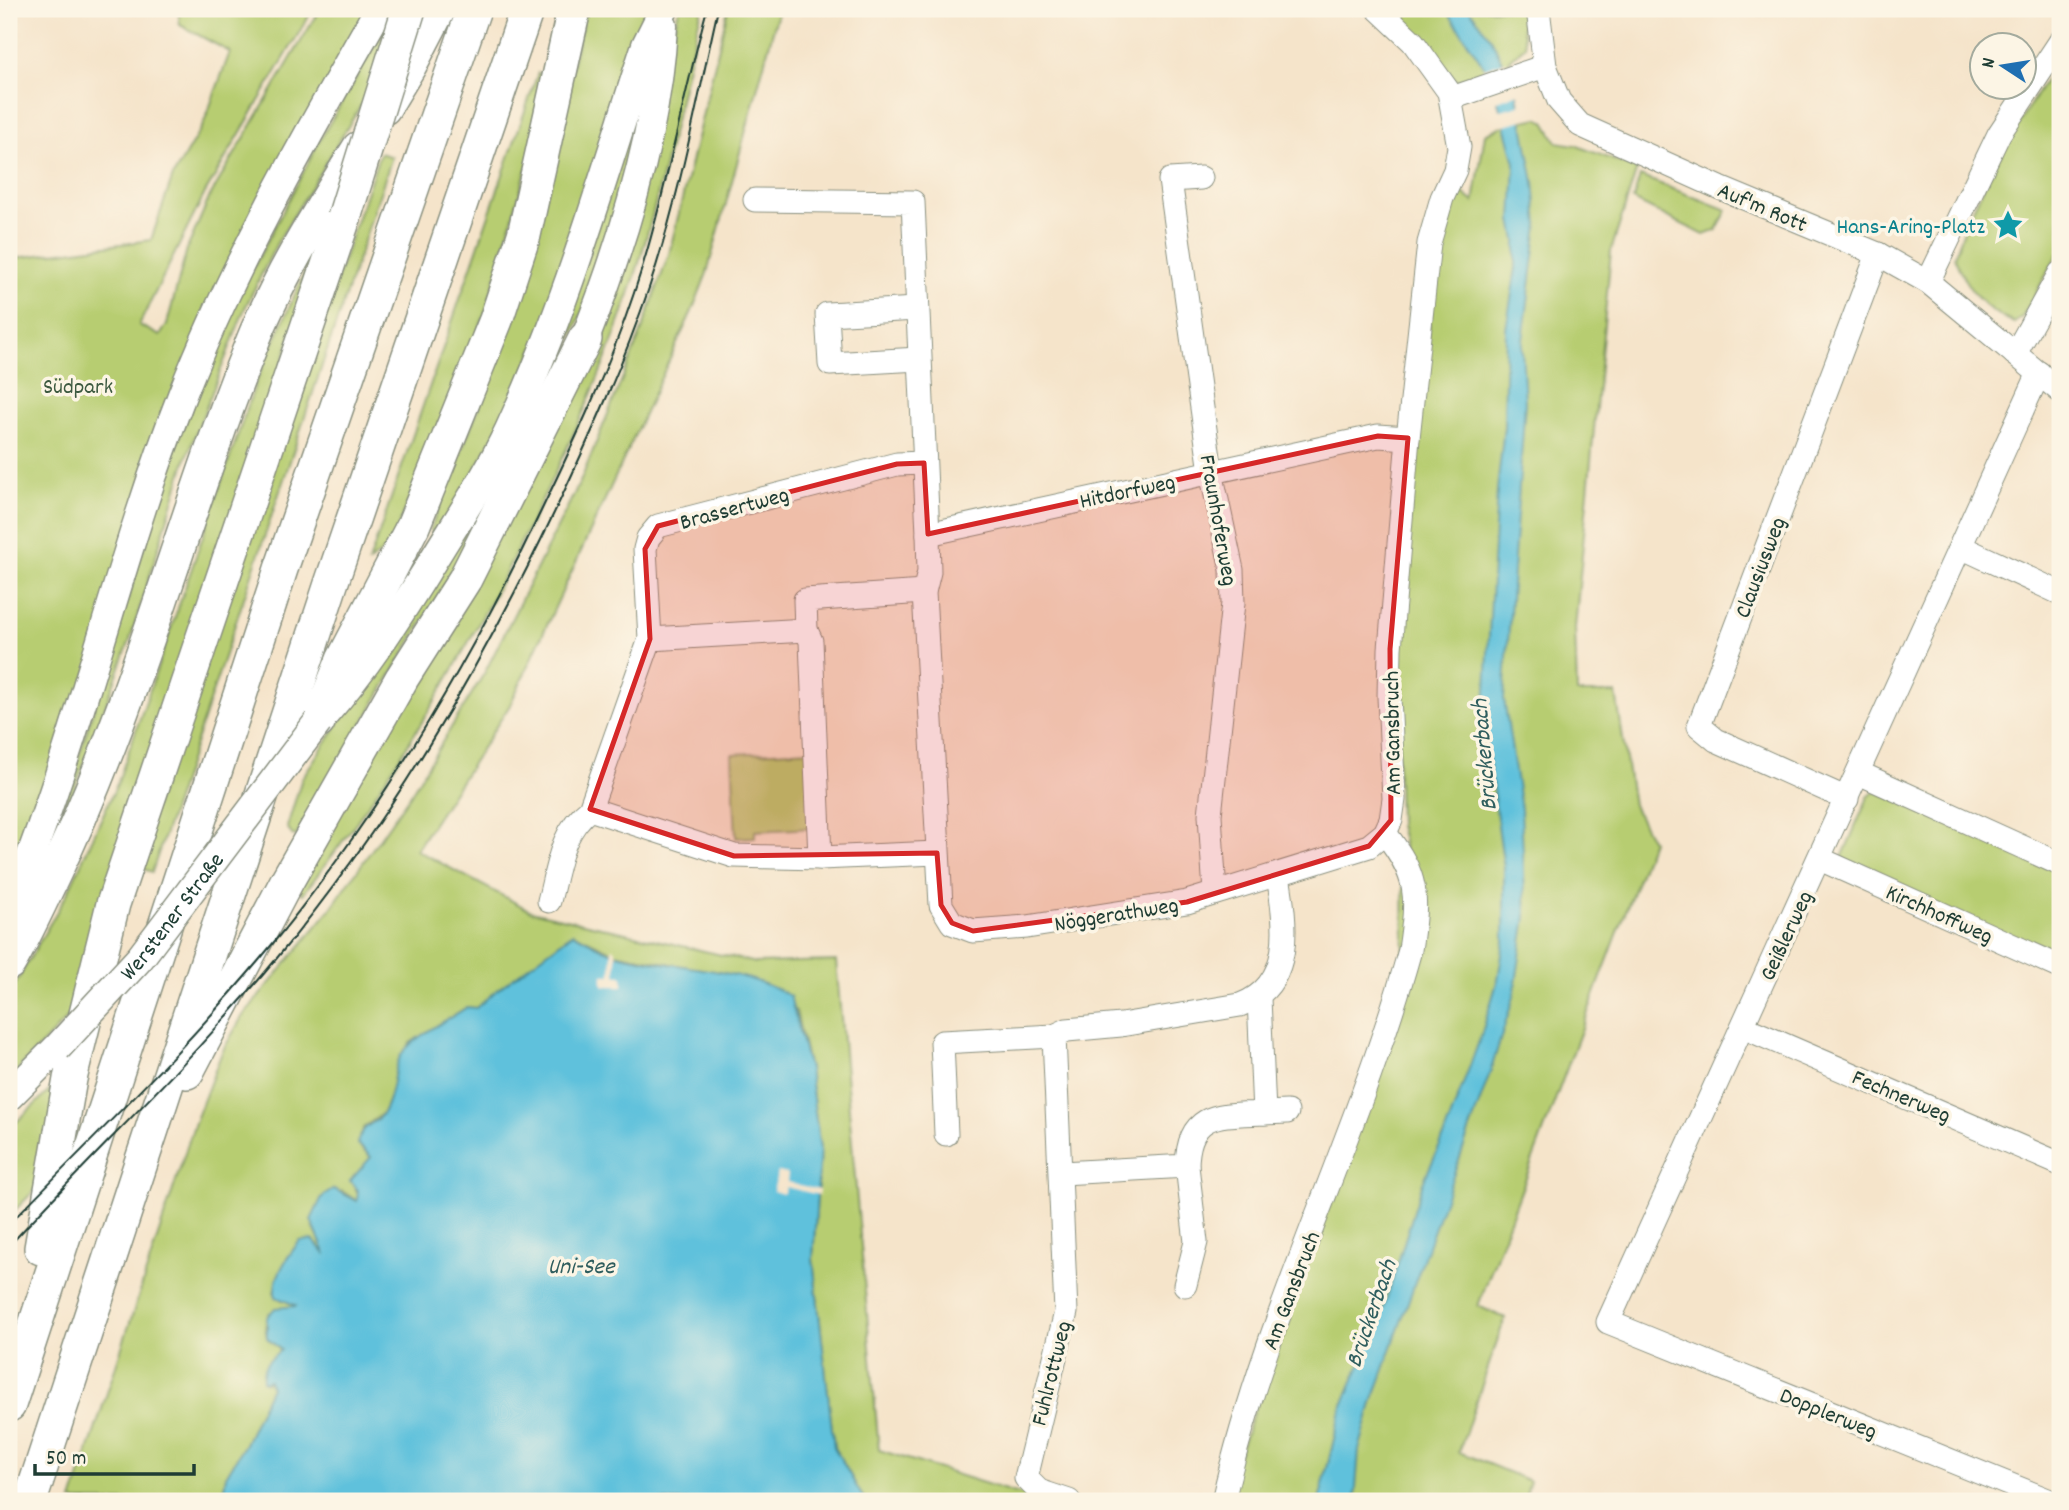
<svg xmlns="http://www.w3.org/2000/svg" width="2069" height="1510" viewBox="0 0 2069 1510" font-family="Dekko,sans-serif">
<rect width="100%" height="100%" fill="#fcf5e5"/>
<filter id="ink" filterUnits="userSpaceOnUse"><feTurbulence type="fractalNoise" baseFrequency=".0143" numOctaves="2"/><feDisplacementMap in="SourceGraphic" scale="14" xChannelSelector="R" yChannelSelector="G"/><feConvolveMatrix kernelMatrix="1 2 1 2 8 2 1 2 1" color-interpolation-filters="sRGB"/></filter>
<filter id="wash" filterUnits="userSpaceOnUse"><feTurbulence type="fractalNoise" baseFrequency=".00686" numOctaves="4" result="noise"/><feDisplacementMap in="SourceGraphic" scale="28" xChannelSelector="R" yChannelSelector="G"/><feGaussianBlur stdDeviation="1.57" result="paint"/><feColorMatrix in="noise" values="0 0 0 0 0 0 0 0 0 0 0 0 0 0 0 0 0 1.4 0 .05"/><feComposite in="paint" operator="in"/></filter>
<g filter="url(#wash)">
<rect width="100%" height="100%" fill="#f5e4ca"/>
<g fill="#b7cd71" stroke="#6b8552" stroke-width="2">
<path d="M 178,9 L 313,9 L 205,193 L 139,325 L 160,336 L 167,324 L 187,249 L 210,196 L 320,9 L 370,9 L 244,232 L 9,893 L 9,259 L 151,240 L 173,176 L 203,125 L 230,52 L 180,25 Z"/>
<path d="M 586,9 L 654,9 L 526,376 L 439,537 L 430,530 L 503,346 Z"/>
<path d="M 679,9 L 702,9 C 677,103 661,198 630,291 C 606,367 572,439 537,510 C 471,646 397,774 303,894 L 296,888 L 543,448 L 669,49 Z"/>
<path d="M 728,9 L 779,9 L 707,273 L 692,311 L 510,705 L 416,850 L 531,911 L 756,963 L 836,961 L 879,1450 L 1012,1492 L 1054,1501 L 865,1501 L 834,1447 L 813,1259 L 820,1149 L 809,1069 L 796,1011 L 719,973 L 615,953 L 573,933 L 476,1008 L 467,1007 L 410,1043 L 394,1076 L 392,1093 L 383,1113 L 363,1128 L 361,1148 L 371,1157 L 366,1167 L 354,1176 L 353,1183 L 359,1196 L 357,1201 L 342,1191 L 313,1226 L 326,1255 L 313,1240 L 288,1257 L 274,1292 L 280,1299 L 297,1306 L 269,1313 L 265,1327 L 267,1338 L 281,1350 L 265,1383 L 269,1380 L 272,1383 L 271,1387 L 245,1444 L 226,1476 L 222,1501 L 72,1501 L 194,1125 L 222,1052 L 242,1017 L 329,911 L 410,795 L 485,672 L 581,480 L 641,333 L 669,254 Z"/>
<path d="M 1387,9 L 1520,9 L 1525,46 L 1506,63 L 1457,81 Z"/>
<path d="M 391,18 L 369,92 L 277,243 L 245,308 L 186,459 L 130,640 L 71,798 L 65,801 L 172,456 L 223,326 L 322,136 Z"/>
<path d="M 2060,57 L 2060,251 L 2022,317 L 2014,323 C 1983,310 1966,288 1954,257 C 1979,184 2019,122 2060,57 Z"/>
<path d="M 538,73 L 547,78 L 530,157 L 485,314 L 390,546 L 369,562 Z"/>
<path d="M 1538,118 L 1545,122 L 1557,142 L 1575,145 L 1637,169 L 1611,251 L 1575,628 L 1577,693 L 1616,693 L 1633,805 L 1652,841 L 1478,1306 L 1505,1318 L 1459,1452 L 1530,1481 L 1524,1501 L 1228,1501 L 1233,1471 L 1404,978 L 1403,841 L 1399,825 L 1395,647 L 1439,235 L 1457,188 L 1474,202 L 1485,134 L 1504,125 Z"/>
<path d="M 630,128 L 639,135 L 612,245 L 514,467 L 296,836 L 292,835 L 287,827 L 302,778 L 433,581 Z"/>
<path d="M 380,153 L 392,157 L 152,872 L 134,866 Z"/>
<path d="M 1640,176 L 1727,210 L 1717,230 L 1704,235 L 1633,200 Z"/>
<path d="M 312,271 L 72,1013 L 9,1079 L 9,995 L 68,892 L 118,782 L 256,382 L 305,272 Z"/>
<path d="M 812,750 L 815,828 L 755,831 L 755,837 L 736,838 L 732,754 Z"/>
<path d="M 1875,791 L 2060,871 L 2060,963 L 1841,860 L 1868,797 Z"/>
<path d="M 61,1080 L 48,1177 L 9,1216 L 9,1129 Z"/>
</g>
<g fill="#5ec1dc" stroke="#3e7f88" stroke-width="2">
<path d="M 1446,9 L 1469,9 L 1492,40 L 1517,94 L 1534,182 L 1538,225 L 1522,348 L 1525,402 L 1504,699 L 1521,809 L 1526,917 L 1514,996 L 1489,1076 L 1373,1400 L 1359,1450 L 1355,1501 L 1319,1501 L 1341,1410 L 1384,1307 L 1423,1182 L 1441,1143 L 1481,1036 L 1498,979 L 1504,942 L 1504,868 L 1484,726 L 1497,490 L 1504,427 L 1506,329 L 1516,268 L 1516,240 L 1512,220 L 1515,163 L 1501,110 L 1485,68 Z"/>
<path d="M 573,933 C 587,940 602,950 617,954 C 674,969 739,966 790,996 L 809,1069 L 820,1149 L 813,1259 L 834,1447 L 865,1501 L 222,1501 L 226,1476 L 245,1444 L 271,1387 L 269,1380 L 263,1382 C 261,1365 269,1359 281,1350 L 267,1338 L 267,1317 L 275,1308 L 297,1306 L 276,1297 C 270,1281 290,1253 300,1241 L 313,1240 L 326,1255 L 311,1220 L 322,1197 L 334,1189 L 357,1201 L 358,1190 L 350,1181 L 371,1157 L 357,1143 C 366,1118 375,1128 384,1111 C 393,1095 392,1076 399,1059 C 407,1039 449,1020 467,1007 L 476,1008 L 498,989 Z"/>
</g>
<g fill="#f5e4ca">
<path d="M 1506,61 L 1521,92 L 1495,102 L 1482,69 Z"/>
<path d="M 1523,104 L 1527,119 L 1501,126 L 1498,111 Z"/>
<path d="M 612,948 L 616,950 L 616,975 L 623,976 L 623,986 L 603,986 L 603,975 L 611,975 Z"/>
<path d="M 778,1172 L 788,1174 L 787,1182 L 819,1190 L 819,1195 L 786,1187 L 783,1194 L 773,1191 Z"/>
</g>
</g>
<g filter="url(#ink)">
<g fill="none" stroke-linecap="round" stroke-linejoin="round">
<g stroke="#8a907f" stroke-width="25">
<g id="minor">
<path d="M 1538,9 L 1545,66 L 1559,101 L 1580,125 L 1720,188 L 1878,254 L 1928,282 L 2060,391"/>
<path d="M 1452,98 L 1545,66"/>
<path d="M 1201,178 L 1170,180 L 1211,472 L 1232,570 L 1233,603 L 1210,815 L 1215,893"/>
<path d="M 755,200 L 913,202 L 928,534 L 929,572 L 924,592 L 941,905 L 952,923 L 973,931 L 1027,927 L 1187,902 L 1369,846 L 1385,833 L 1391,820 L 1394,799 L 1389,697 L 1390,649 L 1408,438 L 1429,243 L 1442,198 L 1455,170 L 1459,147 L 1449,92 L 1413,42 L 1378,9"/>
<path d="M 1928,282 L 1999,134 L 2060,42"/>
<path d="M 917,309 L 827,314 L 830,364 L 919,359"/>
<path d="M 2015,354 L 2060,273"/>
<path d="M 2039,373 L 1608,1322 L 2050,1501"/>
<path d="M 928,534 L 1378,436 L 1408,438"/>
<path d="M 1961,547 L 2060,593"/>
<path d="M 806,630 L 811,641 L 820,858"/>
<path d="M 650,639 L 806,630 L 805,600 L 924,592"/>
<path d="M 1859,773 L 2060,864"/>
<path d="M 1847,799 L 1716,740 L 1699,726 L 1878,254"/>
<path d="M 590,809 L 734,856 L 820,858 L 937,853"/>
<path d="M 1820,859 L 2060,967"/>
<path d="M 549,901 C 558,867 561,831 590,809 L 650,639 L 645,549 L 648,538 L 658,526 L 897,464 L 924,463"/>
<path d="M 1743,1027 L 2060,1164"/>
<path d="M 1054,1036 L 1066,1312 L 1026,1478 L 1039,1491 L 1069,1501"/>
<path d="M 1264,1113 L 1287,1112"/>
<path d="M 946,1134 L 942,1042 L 1054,1036 L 1067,1030 L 1121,1025 L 1240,1005 C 1295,985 1286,923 1278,876"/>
<path d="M 1062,1173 L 1187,1166 C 1188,1111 1219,1115 1264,1113 L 1259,998"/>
<path d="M 1185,1285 L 1196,1242 L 1187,1166"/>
<path d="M 1223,1501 C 1266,1312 1358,1137 1410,950 C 1418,895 1419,877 1385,833"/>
</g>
</g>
<g stroke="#8a907f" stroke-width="31">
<g id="major">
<path d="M 585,339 C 623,242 658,130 663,26"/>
<path d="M 325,714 C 364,670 395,622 426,572 C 454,525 486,479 509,430 C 567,306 604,174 646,45 L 664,9"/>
<path d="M 9,911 C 79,743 116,564 182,395 C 235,260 308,134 379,9"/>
<path d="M 9,1096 L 57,1048"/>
</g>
</g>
<g stroke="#8a907f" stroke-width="36">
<g id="highway">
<path d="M 384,108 L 410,65 L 439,9"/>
<path d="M 318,722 L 343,660 L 413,526 L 496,320 L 524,235 L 574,9"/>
<path d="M 9,963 C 25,936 38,907 52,878 C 135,708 180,523 250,348 C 277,278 320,211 359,148"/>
<path d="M 187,1072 L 288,879 L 402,678 L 465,579 L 585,339"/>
<path d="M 41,1248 L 70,1079 L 113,904 L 344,218"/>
<path d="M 9,1405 L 281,569 L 474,9"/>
<path d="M 30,1501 L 331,584 L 527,9"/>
</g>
</g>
<use href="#minor" stroke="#fff" stroke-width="23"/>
<use href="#major" stroke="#fff" stroke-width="28"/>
<use href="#highway" stroke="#fff" stroke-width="33"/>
<g stroke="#1f3d34" stroke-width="2">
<path d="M 9,1224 C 94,1137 182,1052 260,959 C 375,822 465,671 541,511 C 575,440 609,368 634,293 C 665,200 681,103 707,9"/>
<path d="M 9,1246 C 97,1149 194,1059 277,958 C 390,822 478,672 554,513 C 589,439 624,363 650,285 C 680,195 697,101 718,9"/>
</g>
<g stroke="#8a907f" stroke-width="31" stroke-linecap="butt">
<g id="major-bridge">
<path id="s1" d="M 57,1048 L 140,958 L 318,722"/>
</g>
</g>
<g stroke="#8a907f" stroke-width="36" stroke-linecap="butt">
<path id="highway-bridge" d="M 344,218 L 409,9"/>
</g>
<use href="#major-bridge" stroke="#fff" stroke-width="28"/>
<use href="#highway-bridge" stroke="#fff" stroke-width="33"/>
</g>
</g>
<path fill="#d62828" fill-opacity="0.2" stroke="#d62828" stroke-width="5" stroke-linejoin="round" d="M 1378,436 L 1408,438 L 1390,649 L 1391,820 L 1369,846 L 1187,902 L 973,931 L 952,923 L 941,905 L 937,853 L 734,856 L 590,809 L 650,639 L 645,549 L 658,526 L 897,464 L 924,463 L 928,534 Z"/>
<defs>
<g id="sight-bare" transform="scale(2.415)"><path d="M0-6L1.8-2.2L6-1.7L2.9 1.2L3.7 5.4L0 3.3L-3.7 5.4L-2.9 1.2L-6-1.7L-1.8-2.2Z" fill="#0f9aa8" stroke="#fcf5e5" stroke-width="2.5" paint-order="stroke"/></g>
</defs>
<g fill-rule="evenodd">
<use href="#sight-bare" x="2008" y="225"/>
</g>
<g text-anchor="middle" stroke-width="7" stroke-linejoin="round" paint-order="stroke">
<g font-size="23" fill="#1f3d34" stroke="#fcf5e5">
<text transform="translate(1763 206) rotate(23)" y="8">Auf'm Rott</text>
<text transform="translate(1127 490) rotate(-12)" y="8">Hitdorfweg</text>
<text transform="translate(734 507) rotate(-15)" y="8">Brassertweg</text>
<text transform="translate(1220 520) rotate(80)" y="8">Fraunhoferweg</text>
<text transform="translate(1759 567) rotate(-69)" y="8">Clausiusweg</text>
<text transform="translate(1391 733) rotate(-91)" y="8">Am Gansbruch</text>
<text transform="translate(1116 913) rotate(-9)" y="8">Nöggerathweg</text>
<text transform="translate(1940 913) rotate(24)" y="8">Kirchhoffweg</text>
<text dy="8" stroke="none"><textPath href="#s1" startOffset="175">Werstener Straße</textPath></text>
<text transform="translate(1785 935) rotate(-65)" y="8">Geißlerweg</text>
<text transform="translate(1902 1095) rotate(23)" y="8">Fechnerweg</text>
<text transform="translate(1290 1290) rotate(-69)" y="8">Am Gansbruch</text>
<text transform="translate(1050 1373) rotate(-76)" y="8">Fuhlrottweg</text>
<text transform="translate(1829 1412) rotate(22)" y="8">Dopplerweg</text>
</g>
<g font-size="23" fill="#0d838f" stroke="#fcf5e5" text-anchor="end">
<text x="1985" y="233">Hans-Aring-Platz</text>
</g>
<g font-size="23" fill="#3d5a40" stroke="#fcf5e5">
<text x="78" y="393">Südpark</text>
</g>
<g font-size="24" font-style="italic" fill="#2f5e5e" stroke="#fcf5e5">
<text transform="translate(1483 755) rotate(-95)" y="8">Brückerbach</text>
<text x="581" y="1273">Uni-See</text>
<text transform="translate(1370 1313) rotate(-71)" y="8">Brückerbach</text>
</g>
</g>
<rect width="2069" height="1510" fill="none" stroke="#fcf5e5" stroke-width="35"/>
<g transform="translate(2003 66) rotate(282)"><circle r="33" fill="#fcf5e5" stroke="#a4ab9e" stroke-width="2"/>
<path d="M0-5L12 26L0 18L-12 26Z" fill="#1f6fb2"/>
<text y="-10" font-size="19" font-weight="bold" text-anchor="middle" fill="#1f3d34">N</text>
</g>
<path d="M35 1464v10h159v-10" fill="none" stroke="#1f3d34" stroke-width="3.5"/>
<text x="46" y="1464" font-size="21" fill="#1f3d34" stroke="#fcf5e5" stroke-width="5" paint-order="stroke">50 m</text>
</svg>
